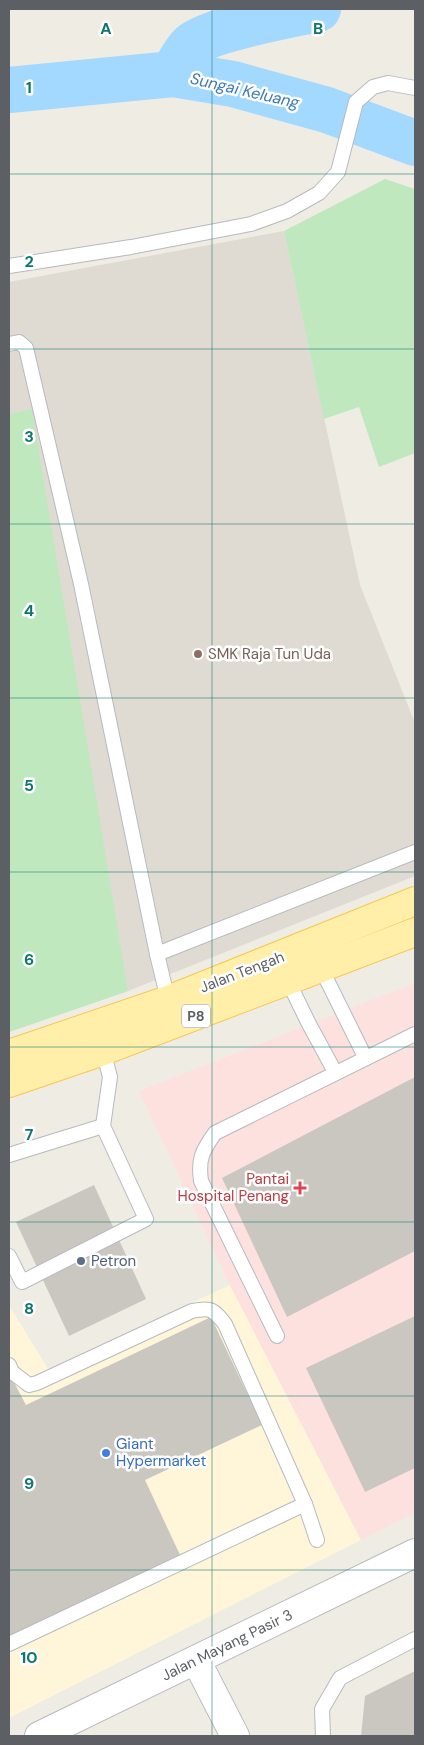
<svg xmlns="http://www.w3.org/2000/svg" width="424" height="1745" viewBox="0 0 424 1745" font-family="'DM Sans',sans-serif">
<rect width="100%" height="100%" fill="#efece4"/>
<path fill="#fff5d9" d="M 230,1285 L 361,1540 L 9,1718 L 9,1305 L 48,1369 Z"/>
<path fill="#dfdbd2" d="M 284,231 L 360,585 L 415,723 L 415,876 L 128,991 L 9,1032 L 9,282 Z"/>
<path fill="#fde1df" d="M 415,983 L 415,1513 L 361,1540 L 230,1285 L 139,1091 Z"/>
<g fill="#c0e8bf">
<path d="M 385,179 L 415,189 L 415,453 L 379,467 L 359,407 L 324,419 L 284,231 Z"/>
<path d="M 32,409 L 128,991 L 9,1032 L 9,414 Z"/>
</g>
<g fill="none" stroke-linecap="round" stroke-linejoin="round">
<g stroke="#a4d9ff" stroke-width="46">
<path d="M 173,74 C 178,65 184,52 192,45 C 211,29 291,15 318,9"/>
<path d="M 9,90 L 173,74 L 233,84 L 327,110 L 415,143"/>
</g>
</g>
<g fill="#cac7c1">
<path d="M 415,1077 L 415,1251 L 287,1317 L 222,1178 Z"/>
<path d="M 94,1185 L 146,1299 L 69,1336 L 16,1222 Z"/>
<path d="M 415,1316 L 415,1468 L 365,1492 L 306,1368 Z"/>
<path d="M 211,1317 L 262,1425 L 145,1480 L 181,1557 L 9,1638 L 9,1373 L 26,1405 Z"/>
<path d="M 415,1671 L 415,1736 L 361,1736 L 365,1696 Z"/>
</g>
<g fill="none" stroke-linecap="round" stroke-linejoin="round">
<g stroke="#b6babf" stroke-width="16">
<g id="lane">
<path d="M 9,266 L 131,247 L 251,224 L 287,211 L 319,193 L 338,172 L 356,102 L 373,87 L 388,83 L 415,88"/>
<path d="M 9,344 L 19,342 L 26,348 L 81,584 L 157,954 L 168,1000"/>
<path d="M 157,954 L 415,852"/>
<path d="M 319,964 L 365,1057"/>
<path d="M 286,977 L 309,1024 L 335,1072"/>
<path d="M 9,1155 L 103,1126"/>
<path d="M 9,1256 L 22,1282 L 146,1219 L 103,1126 L 110,1077 L 102,1046"/>
<path d="M 277,1336 L 201,1181 C 198,1159 202,1151 215,1133 L 415,1034"/>
<path d="M 9,1365 L 12,1372 L 29,1385 L 37,1383 L 192,1311 C 211,1307 213,1309 225,1324 L 305,1504 L 317,1540"/>
<path d="M 9,1644 L 305,1504"/>
<path d="M 323,1736 L 322,1709 L 340,1678 L 415,1639"/>
</g>
</g>
<g stroke="#b6babf" stroke-width="30">
<g id="street">
<path d="M 196,1660 L 235,1736"/>
<path d="M 39,1736 L 415,1553"/>
</g>
</g>
<g stroke="#f9c753" stroke-width="30">
<g id="primary">
<path d="M 9,1054 L 168,1000 L 415,901"/>
<path d="M 9,1083 L 103,1051 L 415,932"/>
</g>
</g>
<use href="#lane" stroke="#fff" stroke-width="14"/>
<use href="#street" stroke="#fff" stroke-width="28"/>
<use href="#primary" stroke="#ffefa9" stroke-width="28"/>
</g>
<path fill="none" stroke="#0f766e" stroke-width="1" stroke-opacity="0.55" d="M 212,9 L 212,1736M 9,174 L 415,174M 9,349 L 415,349M 9,524 L 415,524M 9,698 L 415,698M 9,872 L 415,872M 9,1047 L 415,1047M 9,1222 L 415,1222M 9,1396 L 415,1396M 9,1570 L 415,1570"/>
<circle fill="#8d6e63" stroke="#fff" stroke-width="2" cx="198" cy="654" r="5"/>
<path fill="#e0444e" stroke="#fff" stroke-width="2" d="M297.5 1180.5h5v5h5v5h-5v5h-5v-5h-5v-5h5z"/>
<circle fill="#5c6f8a" stroke="#fff" stroke-width="2" cx="81" cy="1261" r="5"/>
<circle fill="#3f7fe0" stroke="#fff" stroke-width="2" cx="106" cy="1453" r="5"/>
<g text-anchor="middle" stroke-width="5" stroke-linejoin="round" paint-order="stroke">
<rect fill="#fff" stroke="#8d9093" stroke-width="1" x="182" y="1004.5" width="28" height="23" rx="4"/>
<g font-size="14" font-weight="bold" fill="#5c6065">
<text x="196" y="1021">P8</text>
</g>
<g font-size="15" fill="#785e54" stroke="#fff" text-anchor="start">
<text x="208" y="659">SMK Raja Tun Uda</text>
</g>
<g font-size="15" fill="#5c6065" stroke="#fff">
<text transform="translate(242 972) rotate(-21)" y="5">Jalan Tengah</text>
<text transform="translate(227 1645) rotate(-26)" y="5">Jalan Mayang Pasir 3</text>
</g>
<g font-size="15" fill="#be3a42" stroke="#fff" text-anchor="end">
<text x="289" y="1184">Pantai<tspan x="289" dy="17">Hospital Penang</tspan></text>
</g>
<g font-size="15" fill="#4e5e75" stroke="#fff" text-anchor="start">
<text x="91" y="1266">Petron</text>
</g>
<g font-size="15" fill="#366cbe" stroke="#fff" text-anchor="start">
<text x="116" y="1449">Giant<tspan x="116" dy="17">Hypermarket</tspan></text>
</g>
<g font-size="16" font-style="italic" fill="#3a7ab8" stroke="#fff">
<text transform="translate(245 90) rotate(13)" y="6">Sungai Keluang</text>
</g>
</g>
<g font-size="16" text-anchor="middle" font-weight="bold" fill="#0f766e" stroke="#fff" stroke-width="5" stroke-linejoin="round" paint-order="stroke">
<text x="106" y="34">A</text>
<text x="318" y="34">B</text>
<text x="29" y="93">1</text>
<text x="29" y="267">2</text>
<text x="29" y="442">3</text>
<text x="29" y="616">4</text>
<text x="29" y="791">5</text>
<text x="29" y="965">6</text>
<text x="29" y="1140">7</text>
<text x="29" y="1314">8</text>
<text x="29" y="1489">9</text>
<text x="29" y="1663">10</text>
</g>
<rect width="424" height="1745" fill="none" stroke="#5c6065" stroke-width="20"/>
</svg>
